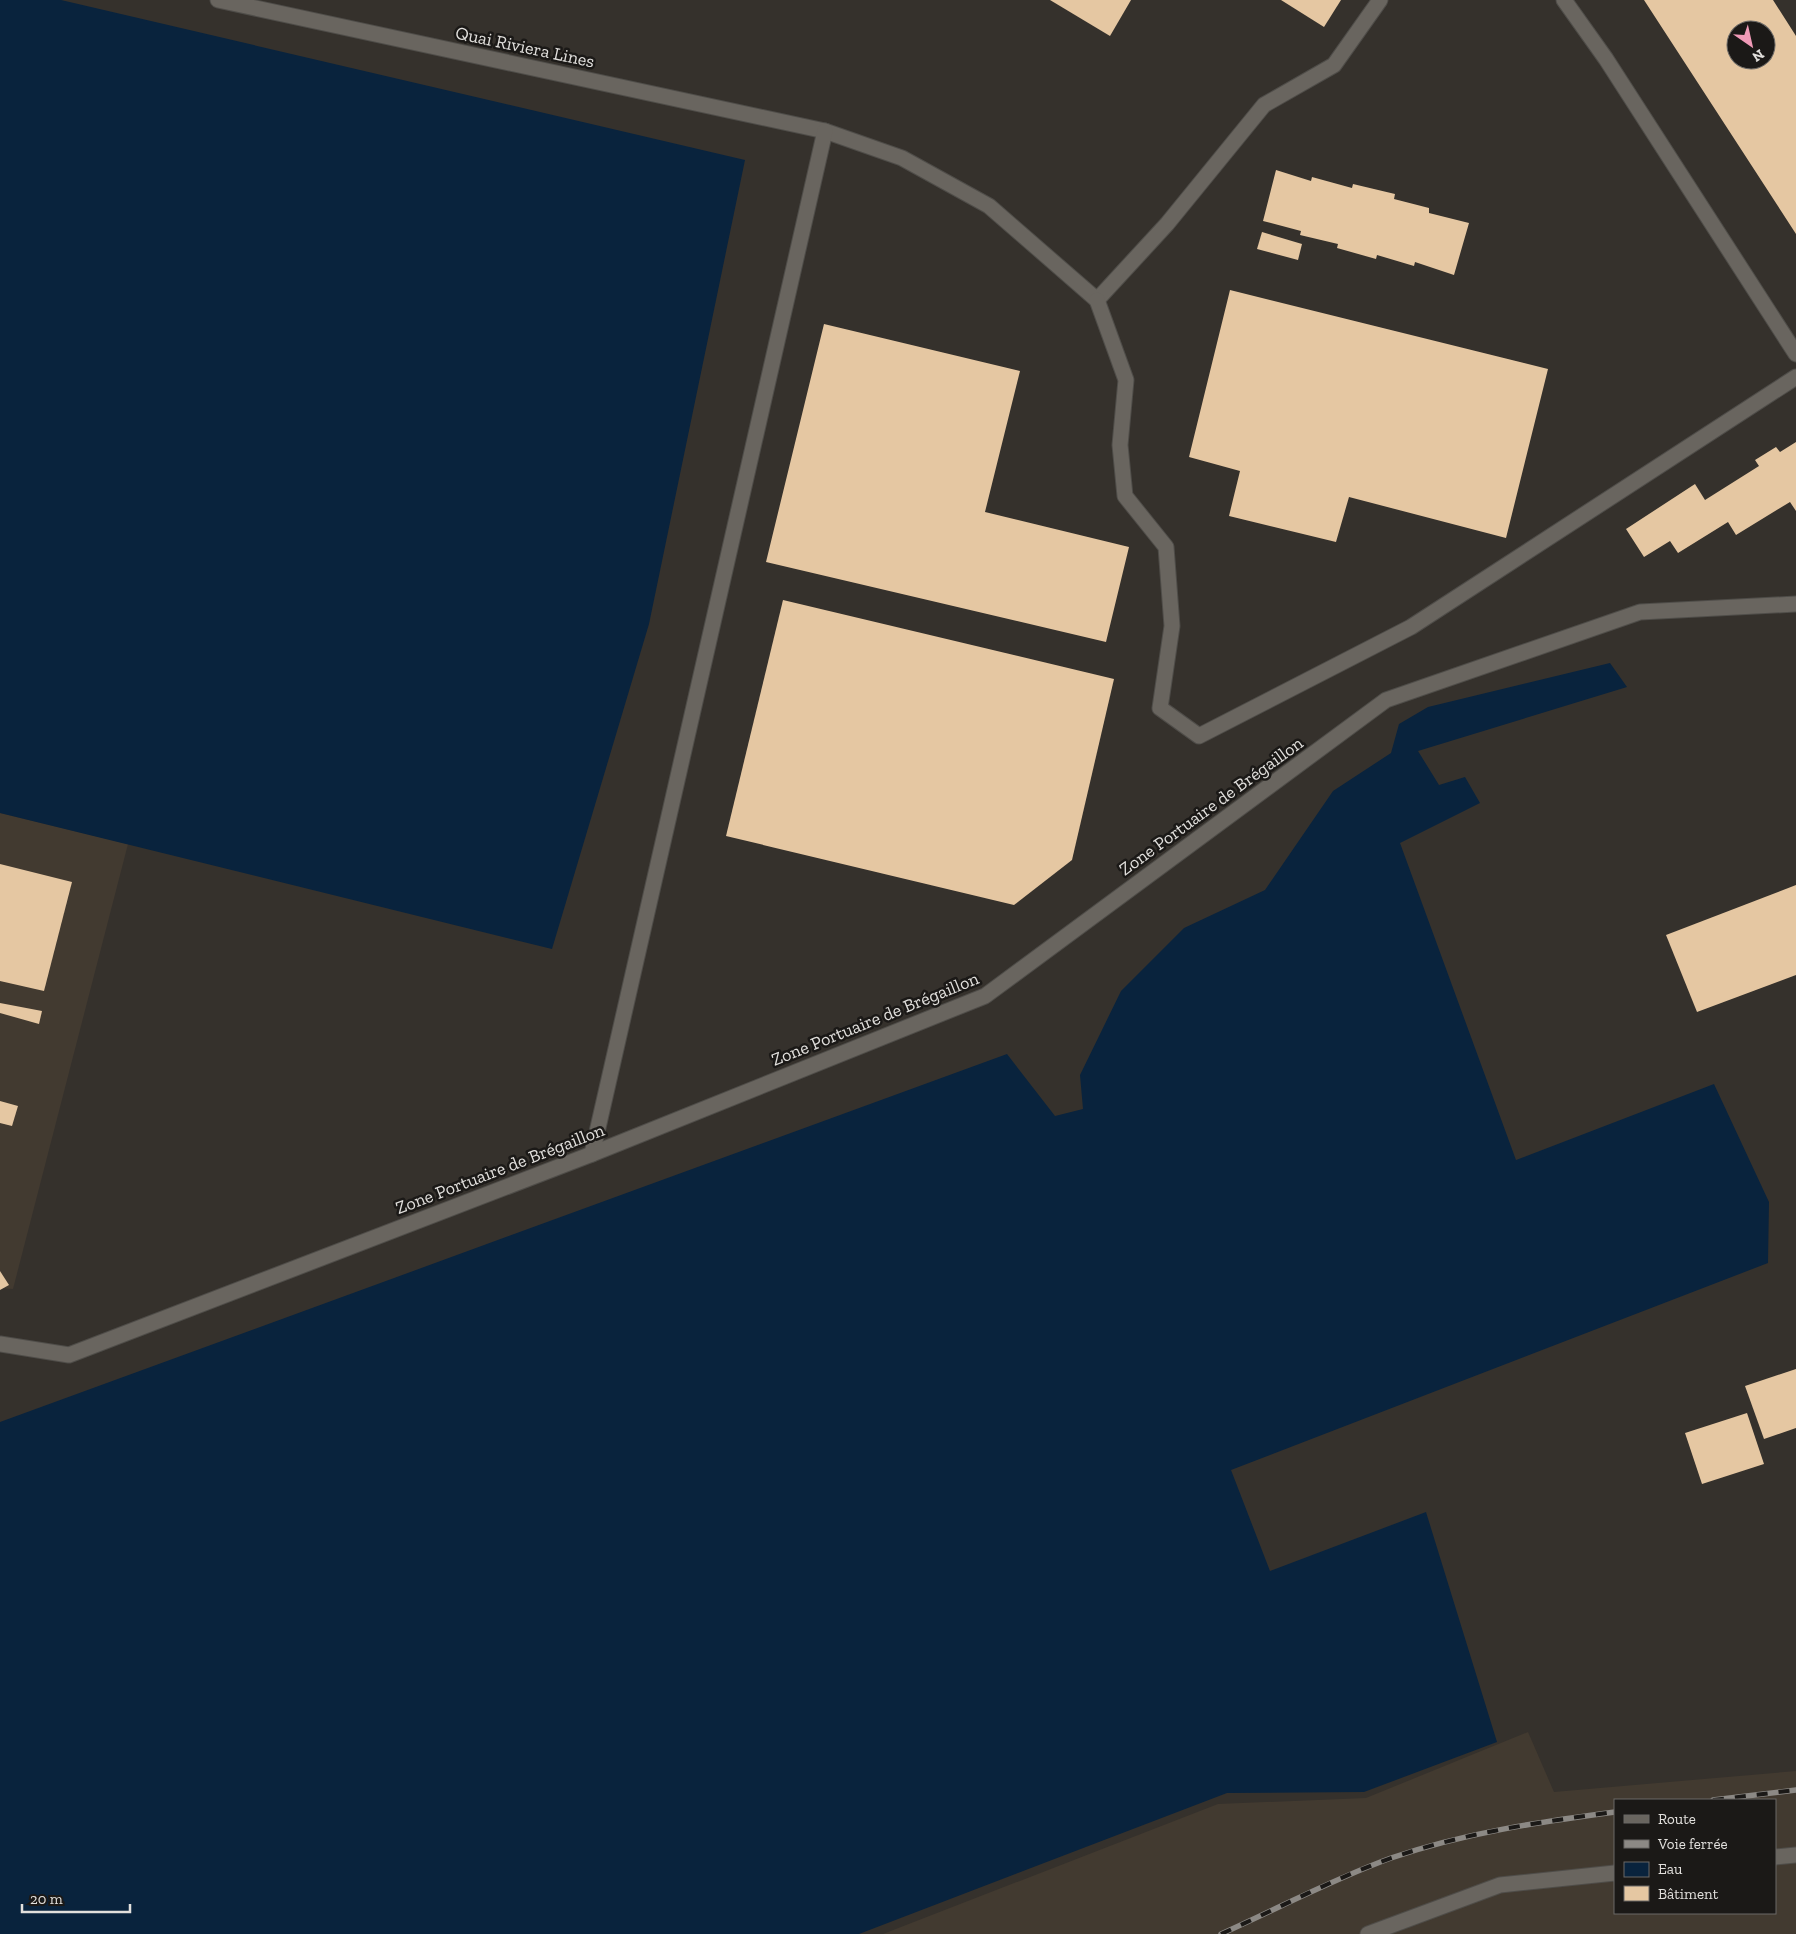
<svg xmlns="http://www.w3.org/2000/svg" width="1796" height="1934" viewBox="0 0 1796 1934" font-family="'Zilla Slab',serif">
<rect width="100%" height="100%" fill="#35312c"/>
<g fill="#423a30" fill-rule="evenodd">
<path d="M 0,813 L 128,844 L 13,1289 L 0,1288 Z"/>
<path d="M 1528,1732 L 1554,1792 L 1796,1771 L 1796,1934 L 883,1934 L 1218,1804 L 1366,1798 ZM 1615,1800 L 1775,1800 L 1775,1913 L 1615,1913 Z"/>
</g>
<g fill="#09233d">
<path d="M 0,0 L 61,0 L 745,160 L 649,624 L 552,949 L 0,813 Z"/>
<path d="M 1610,663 L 1627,687 L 1418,751 L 1439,785 L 1465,777 L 1480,803 L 1400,843 L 1516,1160 L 1714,1084 L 1769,1202 L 1768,1263 L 1231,1470 L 1270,1571 L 1426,1512 L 1497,1742 L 1364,1792 L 1227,1793 L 859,1934 L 0,1934 L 0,1422 L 1007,1054 L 1055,1116 L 1083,1109 L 1080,1075 L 1121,991 L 1184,928 L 1265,890 L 1333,791 L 1391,753 L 1399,724 L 1428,707 Z"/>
</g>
<g fill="#e5c7a2" fill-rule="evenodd">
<path d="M 1050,0 L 1131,0 L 1110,36 Z"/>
<path d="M 1281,0 L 1341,0 L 1324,27 Z"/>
<path d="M 1644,0 L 1773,0 L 1796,36 L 1796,234 ZM 1736,30 L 1766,30 L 1766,60 L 1736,60 Z"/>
<path d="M 1276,170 L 1311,181 L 1312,177 L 1352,188 L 1353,184 L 1395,194 L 1394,199 L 1429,208 L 1429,213 L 1469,223 L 1454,275 L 1415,262 L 1414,266 L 1377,255 L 1376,259 L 1337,248 L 1338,244 L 1300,235 L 1301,231 L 1263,221 Z"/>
<path d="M 1262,232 L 1302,244 L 1298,260 L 1257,249 Z"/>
<path d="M 1230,290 L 1548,369 L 1506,538 L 1349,497 L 1336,542 L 1229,516 L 1240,471 L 1189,457 Z"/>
<path d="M 824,324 L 1020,371 L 985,512 L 1129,547 L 1106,642 L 766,562 Z"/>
<path d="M 1796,442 L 1796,511 L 1790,502 L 1736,535 L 1728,522 L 1678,553 L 1670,541 L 1644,557 L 1626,529 L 1695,484 L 1705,500 L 1759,466 L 1755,460 L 1776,447 L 1780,452 Z"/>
<path d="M 783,600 L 1114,679 L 1072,860 L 1014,905 L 726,836 Z"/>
<path d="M 0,864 L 72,882 L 44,991 L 0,981 Z"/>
<path d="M 1796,885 L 1796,975 L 1697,1012 L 1666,935 Z"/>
<path d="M 0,1003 L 42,1011 L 39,1024 L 0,1013 Z"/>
<path d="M 0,1101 L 18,1106 L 12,1126 L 0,1123 Z"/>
<path d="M 0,1271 L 9,1285 L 0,1290 Z"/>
<path d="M 1796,1369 L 1796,1428 L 1764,1439 L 1745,1386 Z"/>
<path d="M 1747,1413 L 1764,1464 L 1702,1484 L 1685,1433 Z"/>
</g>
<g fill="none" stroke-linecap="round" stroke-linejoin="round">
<g stroke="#4f4d49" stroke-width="17">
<g id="minor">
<path d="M 218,0 L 825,131 L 902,158 L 989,206 L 1097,300 L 1167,224 L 1264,105 L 1334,65 L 1380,0"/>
<path d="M 1564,0 L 1606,59 L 1796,354"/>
<path d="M 1097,300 L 1126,380 L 1120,445 L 1125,496 L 1166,547 L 1172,626 L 1160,708 L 1199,736 L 1411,627 L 1796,377"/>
<path d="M 592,1154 L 825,131"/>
<path d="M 0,1344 L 69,1355 L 592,1154 L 985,996 L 1386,700 L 1640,612 L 1796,604"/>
<path d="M 1775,1857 L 1796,1855"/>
<path d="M 1368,1934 L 1500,1885 L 1615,1873"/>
</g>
</g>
<use href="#minor" stroke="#69655f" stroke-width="15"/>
<g stroke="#8c8985" stroke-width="5.5">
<g id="rail">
<path d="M 1713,1800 L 1796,1790"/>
<path d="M 1221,1934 C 1277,1909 1333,1879 1391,1858 C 1464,1833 1539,1822 1615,1812"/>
</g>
</g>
<use href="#rail" stroke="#1b1917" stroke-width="4" stroke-dasharray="11" stroke-linecap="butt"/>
</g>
<g text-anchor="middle" stroke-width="5" stroke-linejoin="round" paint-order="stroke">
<g font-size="18" fill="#e2e0dd" stroke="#1b1917">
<text transform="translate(525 47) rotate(12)" y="6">Quai Riviera Lines</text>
<text transform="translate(1211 806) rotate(-36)" y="6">Zone Portuaire de Brégaillon</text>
<text transform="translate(875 1019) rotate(-22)" y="6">Zone Portuaire de Brégaillon</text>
<text transform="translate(500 1169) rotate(-21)" y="6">Zone Portuaire de Brégaillon</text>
</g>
</g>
<rect x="1614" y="1799" width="162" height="115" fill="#1b1917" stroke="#6b6966"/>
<rect x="1624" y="1815" width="25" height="8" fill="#69655f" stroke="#6b6966"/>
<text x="1658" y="1824" font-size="15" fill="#e2e0dd">Route</text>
<rect x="1624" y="1840" width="25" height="8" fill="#8c8985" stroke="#6b6966"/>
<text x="1658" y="1849" font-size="15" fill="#e2e0dd">Voie ferrée</text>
<rect x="1624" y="1862" width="25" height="15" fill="#09233d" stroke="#6b6966"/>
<text x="1658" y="1874" font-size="15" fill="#e2e0dd">Eau</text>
<rect x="1624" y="1886" width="25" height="15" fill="#e5c7a2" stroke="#6b6966"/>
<text x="1658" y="1899" font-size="15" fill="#e2e0dd">Bâtiment</text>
<g transform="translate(1751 45) rotate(146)"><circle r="24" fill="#1b1917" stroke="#6b6966"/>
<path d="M0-4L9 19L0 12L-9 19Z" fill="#f09ab7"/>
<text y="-8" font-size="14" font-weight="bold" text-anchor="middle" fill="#e2e0dd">N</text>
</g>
<path d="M22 1904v8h108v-8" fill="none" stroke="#e2e0dd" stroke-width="2.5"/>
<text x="30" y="1904" font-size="15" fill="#e2e0dd" stroke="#1b1917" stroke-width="4" paint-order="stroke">20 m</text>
</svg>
